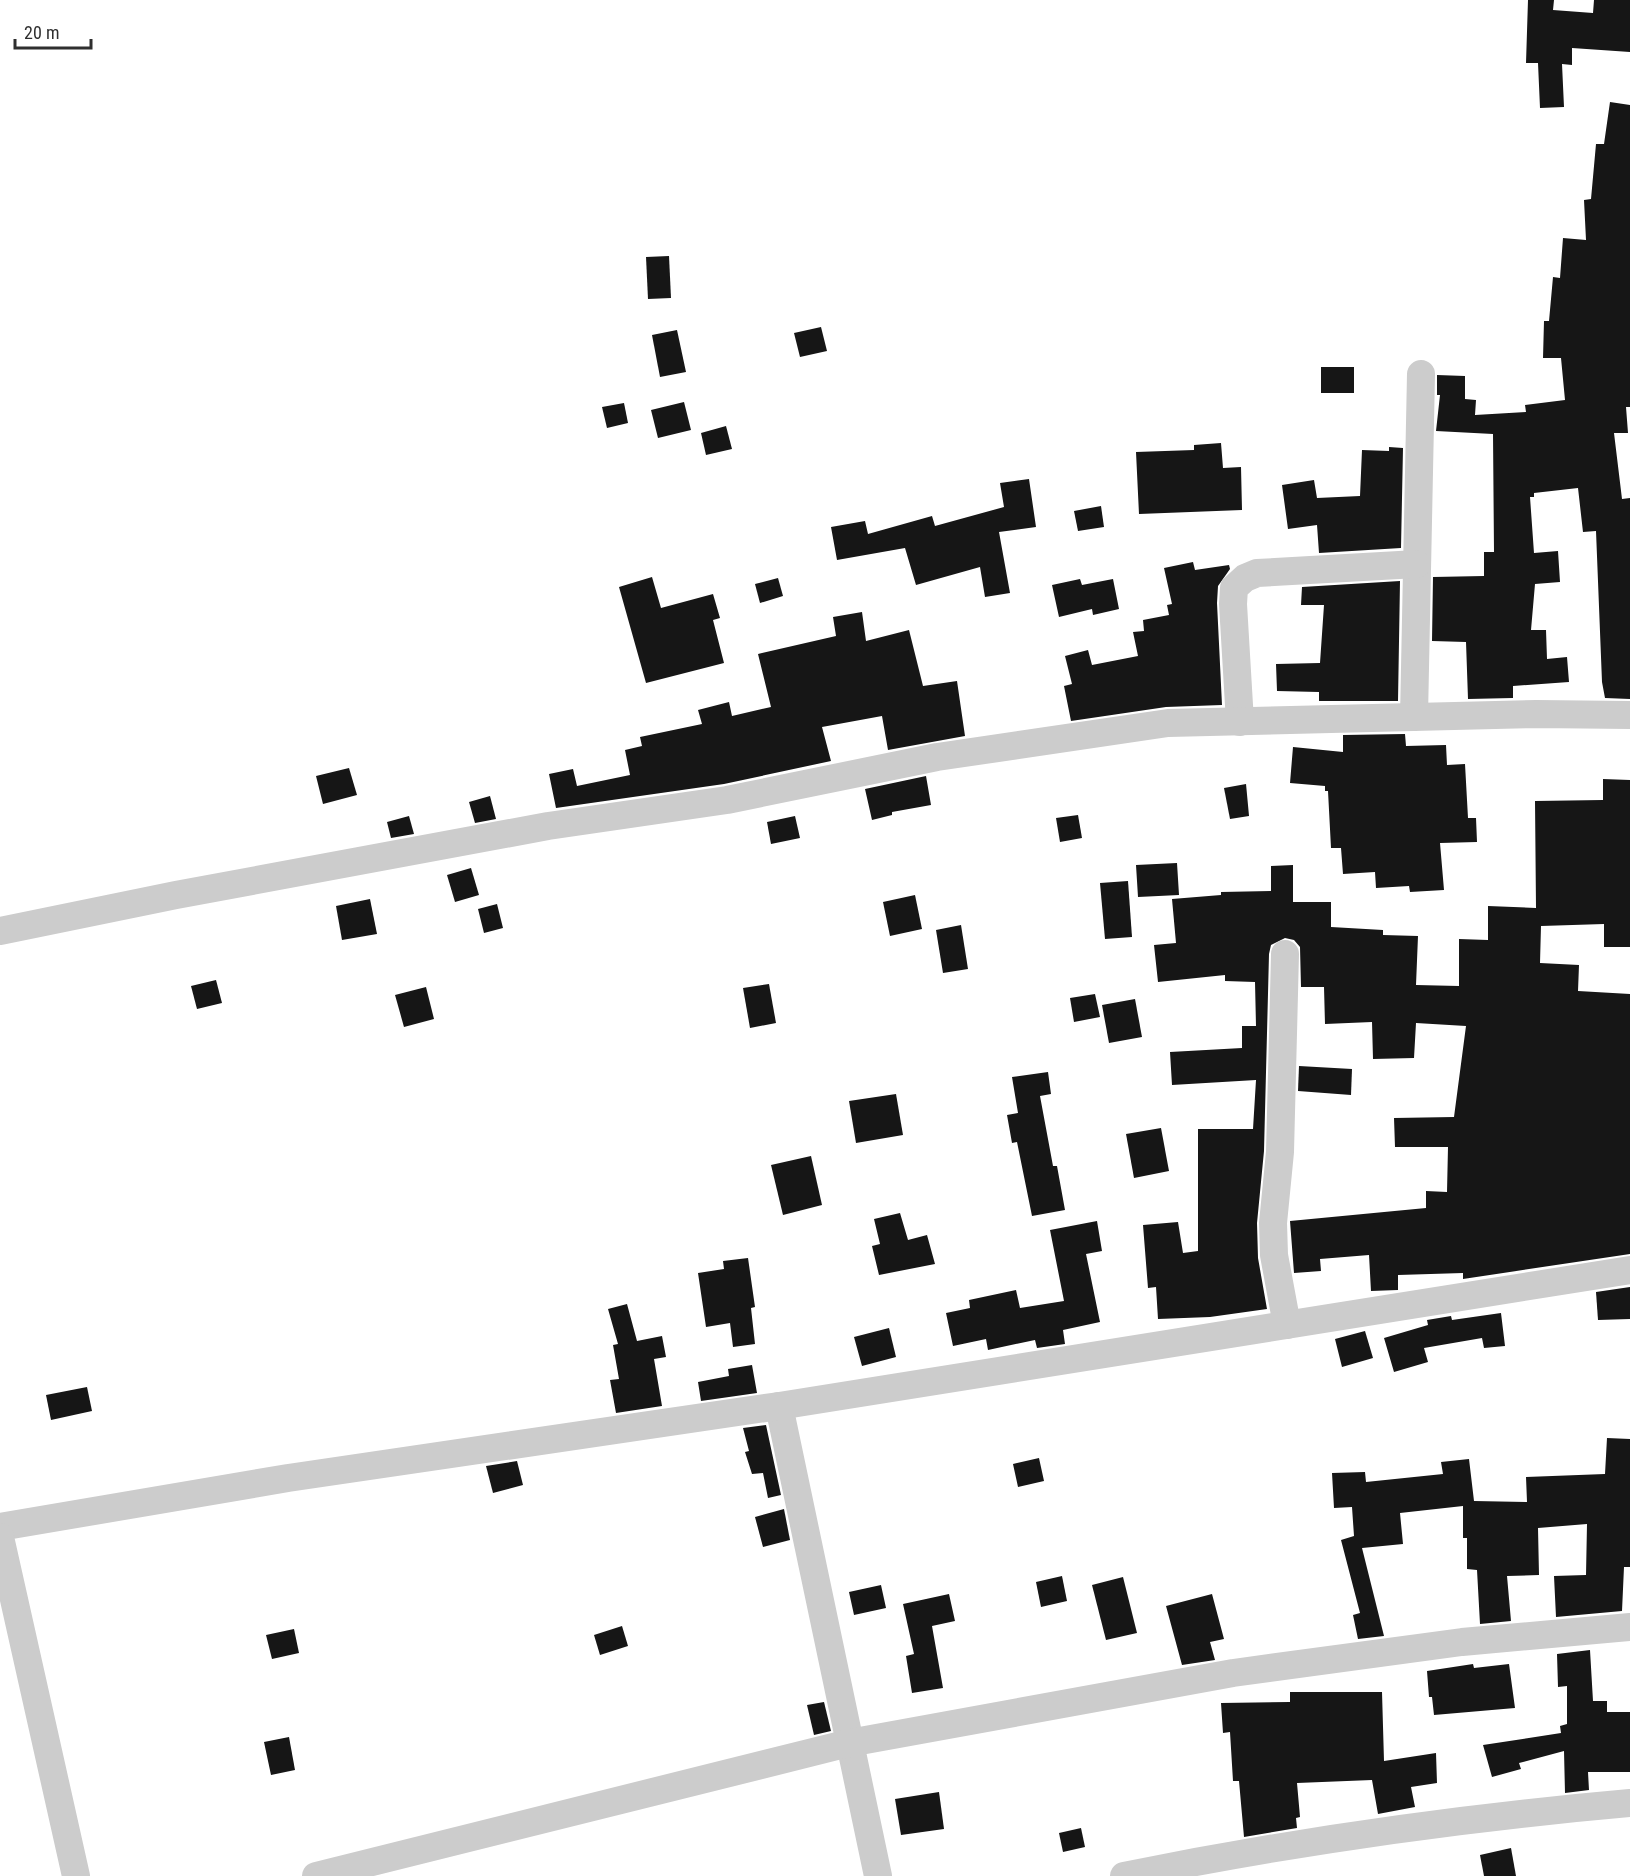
<svg xmlns="http://www.w3.org/2000/svg" width="1630" height="1876" viewBox="0 0 1630 1876" font-family="'Roboto Condensed',sans-serif">
<rect width="100%" height="100%" fill="#fff"/>
<g fill="#161616">
<path d="M 1528,0 L 1554,0 L 1553,10 L 1593,13 L 1594,0 L 1630,0 L 1630,52 L 1572,48 L 1572,65 L 1562,64 L 1564,107 L 1540,108 L 1538,63 L 1526,63 Z"/>
<path d="M 1610,102 L 1630,105 L 1630,407 L 1626,407 L 1628,433 L 1614,433 L 1622,499 L 1630,498 L 1630,699 L 1605,698 L 1602,682 L 1596,531 L 1583,532 L 1578,488 L 1534,493 L 1534,497 L 1530,497 L 1534,553 L 1558,551 L 1560,582 L 1535,584 L 1531,630 L 1546,630 L 1547,659 L 1567,657 L 1569,682 L 1513,686 L 1513,698 L 1468,699 L 1466,642 L 1432,641 L 1433,577 L 1484,576 L 1484,552 L 1494,552 L 1493,434 L 1436,431 L 1440,395 L 1437,395 L 1437,375 L 1465,376 L 1465,399 L 1476,400 L 1475,415 L 1526,412 L 1525,405 L 1565,400 L 1561,358 L 1543,358 L 1544,321 L 1549,321 L 1553,277 L 1560,278 L 1563,238 L 1586,240 L 1584,200 L 1591,199 L 1596,144 L 1604,144 Z"/>
<path d="M 669,256 L 671,298 L 648,299 L 646,257 Z"/>
<path d="M 821,327 L 827,351 L 800,357 L 794,333 Z"/>
<path d="M 677,330 L 686,372 L 660,377 L 652,335 Z"/>
<rect x="1321" y="367" width="33" height="26"/>
<path d="M 684,402 L 691,430 L 658,438 L 651,410 Z"/>
<path d="M 624,403 L 628,423 L 607,428 L 602,407 Z"/>
<path d="M 726,426 L 732,449 L 706,455 L 701,433 Z"/>
<path d="M 1221,443 L 1223,468 L 1241,467 L 1242,510 L 1139,514 L 1136,452 L 1194,450 L 1194,445 Z"/>
<path d="M 1389,447 L 1403,448 L 1401,548 L 1319,553 L 1317,525 L 1288,529 L 1282,485 L 1314,480 L 1317,498 L 1360,496 L 1362,450 L 1389,451 Z"/>
<path d="M 1029,479 L 1036,527 L 999,532 L 1010,593 L 985,597 L 980,567 L 916,585 L 905,548 L 837,560 L 831,527 L 865,521 L 868,534 L 932,516 L 935,526 L 1004,507 L 1000,483 Z"/>
<path d="M 1101,506 L 1104,527 L 1078,531 L 1074,511 Z"/>
<path d="M 1193,562 L 1195,570 L 1229,565 L 1230,569 L 1218,586 L 1217,603 L 1222,705 L 1166,707 L 1071,721 L 1064,686 L 1072,684 L 1065,656 L 1088,650 L 1092,665 L 1138,656 L 1133,632 L 1144,631 L 1143,620 L 1169,615 L 1167,605 L 1172,604 L 1164,568 Z"/>
<path d="M 652,577 L 661,608 L 713,594 L 720,618 L 713,620 L 724,663 L 646,683 L 619,587 Z"/>
<path d="M 778,578 L 783,596 L 760,603 L 755,584 Z"/>
<path d="M 1080,579 L 1082,585 L 1113,579 L 1119,609 L 1093,615 L 1092,609 L 1059,617 L 1052,585 Z"/>
<path d="M 1400,581 L 1398,701 L 1319,701 L 1319,692 L 1277,691 L 1276,664 L 1320,663 L 1324,605 L 1301,605 L 1302,587 Z"/>
<path d="M 862,612 L 866,641 L 909,630 L 923,686 L 957,681 L 965,736 L 888,750 L 882,716 L 822,727 L 831,761 L 724,784 L 556,808 L 549,774 L 573,769 L 577,786 L 630,775 L 625,750 L 642,746 L 640,737 L 702,724 L 698,710 L 729,702 L 732,716 L 771,707 L 758,654 L 836,636 L 833,617 Z"/>
<path d="M 1405,734 L 1406,746 L 1446,745 L 1447,765 L 1465,764 L 1468,818 L 1476,818 L 1477,842 L 1440,843 L 1444,890 L 1410,892 L 1409,886 L 1376,888 L 1375,872 L 1343,874 L 1341,848 L 1331,848 L 1328,791 L 1325,791 L 1325,786 L 1290,783 L 1293,747 L 1343,752 L 1343,735 Z"/>
<path d="M 349,768 L 357,795 L 323,804 L 316,776 Z"/>
<path d="M 926,776 L 931,805 L 892,812 L 892,815 L 872,820 L 865,789 Z"/>
<path d="M 1603,779 L 1630,780 L 1630,947 L 1604,947 L 1604,924 L 1541,926 L 1540,963 L 1579,965 L 1578,991 L 1630,994 L 1630,1254 L 1463,1279 L 1463,1273 L 1398,1275 L 1398,1290 L 1371,1291 L 1369,1255 L 1320,1259 L 1321,1271 L 1294,1273 L 1290,1221 L 1426,1208 L 1426,1191 L 1447,1192 L 1448,1147 L 1395,1147 L 1394,1118 L 1454,1117 L 1466,1026 L 1416,1023 L 1414,1058 L 1373,1059 L 1372,1022 L 1325,1024 L 1324,987 L 1301,987 L 1300,947 L 1294,940 L 1285,938 L 1271,945 L 1269,954 L 1264,1151 L 1257,1223 L 1258,1258 L 1267,1309 L 1210,1317 L 1158,1319 L 1156,1287 L 1148,1288 L 1143,1225 L 1178,1222 L 1183,1253 L 1198,1251 L 1198,1129 L 1253,1129 L 1256,1080 L 1172,1085 L 1170,1052 L 1242,1048 L 1242,1026 L 1256,1026 L 1255,982 L 1225,981 L 1225,975 L 1158,982 L 1154,945 L 1176,943 L 1172,899 L 1221,895 L 1221,892 L 1271,891 L 1271,866 L 1293,865 L 1293,902 L 1331,902 L 1331,927 L 1383,930 L 1383,935 L 1418,936 L 1416,985 L 1459,986 L 1459,939 L 1488,940 L 1488,906 L 1536,908 L 1535,801 L 1603,800 Z"/>
<path d="M 1246,784 L 1249,816 L 1230,819 L 1224,788 Z"/>
<path d="M 490,796 L 496,819 L 475,823 L 469,802 Z"/>
<path d="M 1078,815 L 1082,838 L 1060,842 L 1056,818 Z"/>
<path d="M 409,816 L 414,834 L 391,838 L 387,822 Z"/>
<path d="M 795,816 L 800,838 L 771,844 L 767,822 Z"/>
<path d="M 1177,863 L 1179,895 L 1138,897 L 1136,865 Z"/>
<path d="M 471,868 L 479,895 L 455,902 L 447,875 Z"/>
<path d="M 1128,881 L 1132,937 L 1105,939 L 1100,883 Z"/>
<path d="M 915,895 L 922,929 L 890,936 L 883,902 Z"/>
<path d="M 370,899 L 377,934 L 342,940 L 336,906 Z"/>
<path d="M 497,904 L 503,928 L 484,933 L 478,909 Z"/>
<path d="M 961,925 L 968,969 L 943,973 L 936,930 Z"/>
<path d="M 216,980 L 222,1003 L 197,1009 L 191,986 Z"/>
<path d="M 769,984 L 776,1023 L 750,1028 L 743,988 Z"/>
<path d="M 426,987 L 434,1019 L 404,1027 L 395,995 Z"/>
<path d="M 1095,994 L 1100,1017 L 1074,1022 L 1070,998 Z"/>
<path d="M 1135,999 L 1142,1037 L 1109,1043 L 1102,1005 Z"/>
<path d="M 1299,1066 L 1352,1069 L 1351,1095 L 1298,1091 Z"/>
<path d="M 1048,1072 L 1051,1094 L 1040,1096 L 1053,1166 L 1057,1166 L 1065,1210 L 1032,1216 L 1017,1142 L 1012,1143 L 1007,1115 L 1018,1113 L 1012,1077 Z"/>
<path d="M 896,1094 L 903,1135 L 856,1143 L 849,1101 Z"/>
<path d="M 1161,1128 L 1169,1171 L 1134,1178 L 1126,1134 Z"/>
<path d="M 811,1156 L 822,1205 L 783,1215 L 771,1165 Z"/>
<path d="M 900,1213 L 908,1240 L 927,1235 L 935,1264 L 879,1275 L 872,1246 L 880,1244 L 874,1219 Z"/>
<path d="M 1097,1221 L 1102,1251 L 1086,1254 L 1100,1322 L 1063,1330 L 1065,1344 L 1037,1348 L 1035,1340 L 988,1350 L 986,1339 L 953,1346 L 946,1313 L 970,1308 L 969,1300 L 1016,1290 L 1020,1308 L 1064,1301 L 1050,1230 Z"/>
<path d="M 748,1258 L 755,1307 L 751,1308 L 755,1344 L 733,1347 L 730,1323 L 706,1327 L 698,1273 L 724,1269 L 723,1261 Z"/>
<path d="M 1630,1287 L 1630,1319 L 1598,1320 L 1596,1292 Z"/>
<path d="M 627,1304 L 637,1341 L 662,1336 L 666,1357 L 654,1359 L 662,1406 L 616,1413 L 610,1380 L 619,1379 L 613,1345 L 618,1344 L 608,1309 Z"/>
<path d="M 1501,1313 L 1505,1346 L 1484,1348 L 1482,1338 L 1424,1348 L 1428,1362 L 1394,1372 L 1384,1338 L 1428,1325 L 1427,1320 L 1451,1316 L 1452,1320 Z"/>
<path d="M 889,1328 L 896,1357 L 862,1366 L 854,1337 Z"/>
<path d="M 1365,1331 L 1373,1358 L 1342,1367 L 1335,1339 Z"/>
<path d="M 752,1365 L 757,1393 L 701,1401 L 698,1382 L 729,1376 L 728,1369 Z"/>
<path d="M 87,1387 L 92,1411 L 51,1420 L 46,1395 Z"/>
<path d="M 766,1425 L 781,1495 L 768,1498 L 763,1473 L 752,1474 L 745,1452 L 749,1451 L 743,1428 Z"/>
<path d="M 1607,1438 L 1630,1439 L 1630,1567 L 1624,1567 L 1622,1611 L 1556,1617 L 1554,1576 L 1586,1575 L 1587,1524 L 1538,1528 L 1539,1575 L 1507,1576 L 1511,1621 L 1480,1624 L 1477,1570 L 1467,1569 L 1467,1538 L 1463,1538 L 1463,1506 L 1400,1513 L 1403,1544 L 1362,1548 L 1384,1636 L 1358,1639 L 1353,1615 L 1360,1613 L 1341,1540 L 1354,1536 L 1352,1507 L 1334,1508 L 1332,1473 L 1365,1472 L 1366,1482 L 1443,1474 L 1441,1462 L 1469,1459 L 1474,1501 L 1527,1502 L 1526,1477 L 1605,1474 Z"/>
<path d="M 1039,1458 L 1044,1481 L 1018,1487 L 1013,1464 Z"/>
<path d="M 517,1461 L 523,1485 L 493,1493 L 486,1466 Z"/>
<path d="M 784,1509 L 790,1540 L 763,1547 L 755,1517 Z"/>
<path d="M 1062,1576 L 1067,1601 L 1041,1607 L 1036,1582 Z"/>
<path d="M 1123,1577 L 1137,1633 L 1106,1640 L 1092,1585 Z"/>
<path d="M 881,1585 L 886,1608 L 854,1615 L 849,1592 Z"/>
<path d="M 949,1594 L 955,1621 L 932,1626 L 943,1688 L 912,1693 L 906,1656 L 914,1654 L 903,1604 Z"/>
<path d="M 1212,1594 L 1224,1639 L 1210,1642 L 1215,1660 L 1182,1665 L 1166,1606 Z"/>
<path d="M 622,1626 L 628,1646 L 600,1655 L 594,1635 Z"/>
<path d="M 294,1629 L 299,1653 L 272,1659 L 266,1635 Z"/>
<path d="M 1590,1650 L 1593,1701 L 1607,1701 L 1607,1712 L 1630,1712 L 1630,1772 L 1588,1772 L 1589,1790 L 1565,1793 L 1564,1751 L 1519,1763 L 1521,1769 L 1492,1777 L 1483,1745 L 1561,1733 L 1560,1726 L 1567,1724 L 1567,1686 L 1558,1687 L 1557,1654 Z"/>
<path d="M 1473,1664 L 1474,1668 L 1509,1664 L 1515,1708 L 1434,1715 L 1432,1697 L 1429,1697 L 1427,1671 Z"/>
<path d="M 1290,1692 L 1382,1692 L 1384,1761 L 1436,1753 L 1437,1783 L 1411,1787 L 1415,1807 L 1378,1814 L 1372,1780 L 1297,1783 L 1300,1817 L 1296,1818 L 1297,1828 L 1244,1837 L 1239,1781 L 1233,1781 L 1230,1732 L 1223,1733 L 1221,1703 L 1290,1702 Z"/>
<path d="M 824,1702 L 831,1731 L 814,1735 L 807,1705 Z"/>
<path d="M 289,1737 L 295,1770 L 271,1775 L 264,1742 Z"/>
<path d="M 939,1792 L 944,1829 L 901,1835 L 895,1799 Z"/>
<path d="M 1081,1828 L 1085,1847 L 1063,1852 L 1059,1833 Z"/>
<path d="M 1511,1848 L 1516,1876 L 1484,1876 L 1480,1855 Z"/>
</g>
<g fill="none" stroke-linecap="round" stroke-linejoin="round">
<g stroke="#ccc" stroke-width="28">
<path d="M 1414,717 L 1421,374"/>
<path d="M 1240,722 L 1233,604 L 1234,588 L 1245,578 L 1257,573 L 1417,564"/>
<path d="M 0,931 L 176,895 L 548,826 L 727,800 L 937,757 L 1168,723 L 1536,714 L 1630,715"/>
<path d="M 1285,954 L 1280,1152 L 1273,1223 L 1274,1255 L 1287,1325"/>
<path d="M 779,1406 L 878,1876"/>
<path d="M 0,1527 L 288,1478 L 779,1406 L 1630,1270"/>
<path d="M 0,1537 L 76,1876"/>
<path d="M 316,1876 L 849,1743 L 1233,1673 L 1462,1642 L 1630,1627"/>
<path d="M 1124,1876 C 1291,1842 1460,1818 1630,1803"/>
</g>
</g>
<path d="M15 39v9h76v-9" fill="none" stroke="#2f2f2f" stroke-width="3"/>
<text x="24" y="39" font-size="18" fill="#2f2f2f" stroke="#ffffff" stroke-width="4.5" paint-order="stroke">20 m</text>
</svg>
